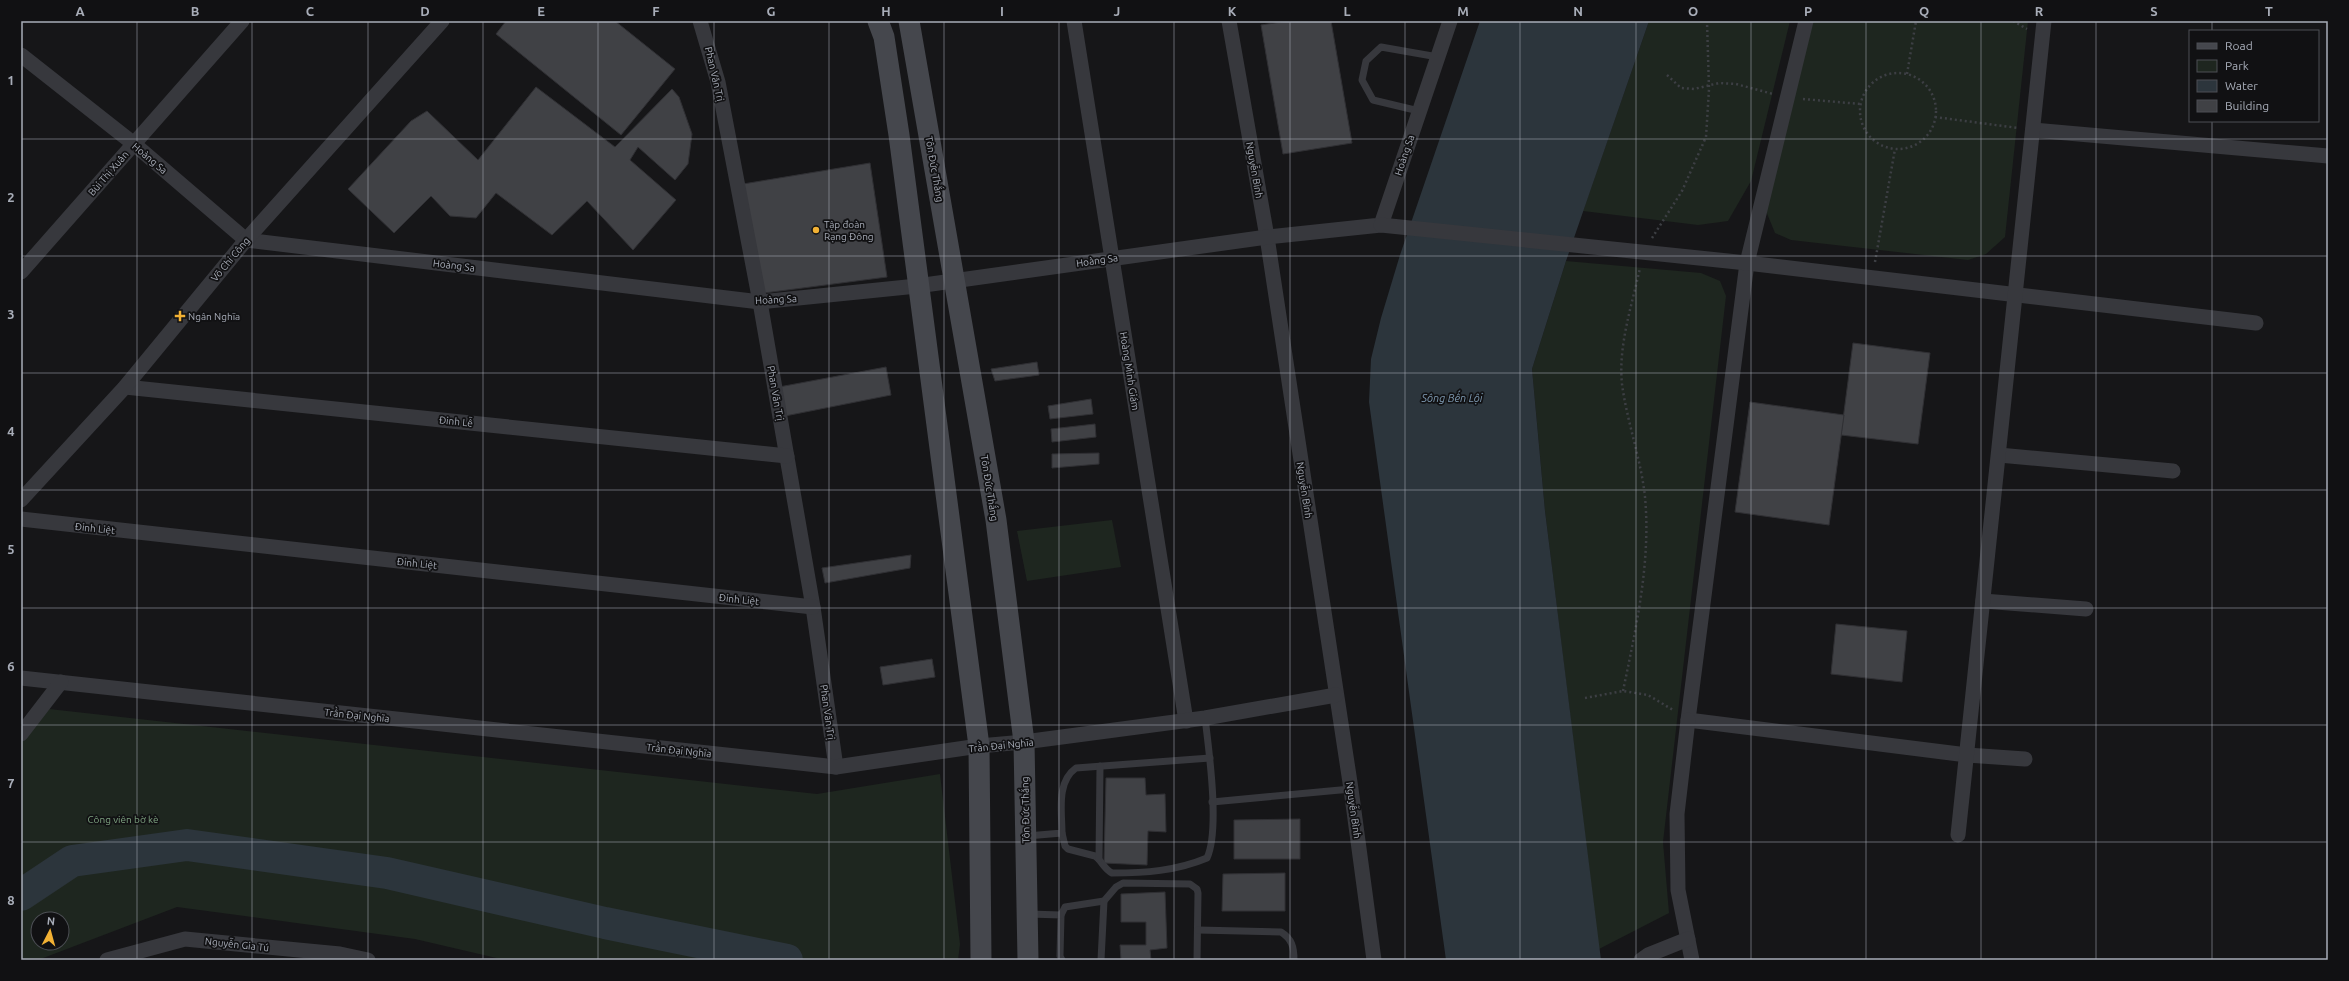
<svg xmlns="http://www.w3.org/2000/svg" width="2349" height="981" viewBox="0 0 2349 981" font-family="Ubuntu,sans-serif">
<rect width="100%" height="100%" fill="#161618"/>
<g fill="#1e261f" fill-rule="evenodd">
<path d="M 1649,21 L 1790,21 L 1751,181 L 1728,221 L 1698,225 L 1583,211 Z"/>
<path d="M 1813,21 L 2028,21 L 2005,237 L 1986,254 L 1968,260 L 1791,240 L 1775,233 L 1766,211 Z"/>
<path d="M 1566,261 L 1701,273 L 1720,281 L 1726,296 L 1663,842 L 1669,913 L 1599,949 L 1545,511 L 1532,369 Z"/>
<path d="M 1112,520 L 1121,567 L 1027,581 L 1017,531 Z"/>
<path d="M 49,709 L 817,794 L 940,774 L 960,944 L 958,960 L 505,960 L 415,939 L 177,907 L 38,960 L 21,960 L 21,743 ZM 38,919 L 62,919 L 62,943 L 38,943 Z"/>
</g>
<path fill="#2c353c" d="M 1480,21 L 1649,21 L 1566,261 L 1532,369 L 1545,511 L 1601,960 L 1446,960 L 1369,402 L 1371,359 L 1381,318 L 1400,255 Z"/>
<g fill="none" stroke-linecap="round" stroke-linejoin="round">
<path stroke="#2c353c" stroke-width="32" d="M 21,895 L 72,861 L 187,845 L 387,873 L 605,923 L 787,960"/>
</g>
<g fill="#404145" stroke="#303034">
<path d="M 506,21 L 615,21 L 675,69 L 621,135 L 496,34 Z"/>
<path d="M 1288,21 L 1331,21 L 1352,143 L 1283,154 L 1261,25 Z"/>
<path d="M 536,87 L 615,147 L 672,89 L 679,97 L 692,134 L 688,164 L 675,180 L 638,147 L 630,160 L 676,200 L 633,250 L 587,201 L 552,235 L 496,193 L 476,218 L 450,216 L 431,196 L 394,233 L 348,189 L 411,121 L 427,111 L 478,160 Z"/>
<path d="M 870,163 L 887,277 L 764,293 L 743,184 Z"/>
<path d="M 1853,343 L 1930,353 L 1918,444 L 1841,435 Z"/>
<path d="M 1037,362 L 1039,375 L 995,381 L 991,369 Z"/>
<path d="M 886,367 L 891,395 L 785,416 L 779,387 Z"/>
<path d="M 1091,399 L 1093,414 L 1050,419 L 1048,406 Z"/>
<path d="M 1750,402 L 1844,415 L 1829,525 L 1735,512 Z"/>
<path d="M 1095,424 L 1096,437 L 1052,442 L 1051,429 Z"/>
<path d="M 1099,453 L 1099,464 L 1052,468 L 1052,454 Z"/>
<path d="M 911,555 L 910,568 L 825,583 L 822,568 Z"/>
<path d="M 1836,624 L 1907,631 L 1902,682 L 1831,674 Z"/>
<path d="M 932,659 L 935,677 L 883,685 L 880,667 Z"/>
<path d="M 1106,778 L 1145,778 L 1146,795 L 1165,794 L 1166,832 L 1148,831 L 1147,865 L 1104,863 Z"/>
<path d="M 1300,819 L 1300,859 L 1234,859 L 1234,820 Z"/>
<path d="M 1285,873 L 1285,911 L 1222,911 L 1223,874 Z"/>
<path d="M 1165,892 L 1167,948 L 1150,950 L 1151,960 L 1121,960 L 1120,945 L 1146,945 L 1146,922 L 1121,922 L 1121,894 Z"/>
</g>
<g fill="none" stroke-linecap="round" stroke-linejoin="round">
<g stroke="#3d3f44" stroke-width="2.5" stroke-dasharray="2 3" stroke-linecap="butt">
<path d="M 2013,21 L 2027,29"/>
<circle cx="1898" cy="111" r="38"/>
<path d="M 1907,74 L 1916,21"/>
<path d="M 1667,75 L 1681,88 L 1694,89 L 1719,83 L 1736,84 L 1773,94"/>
<path d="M 1803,99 L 1860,104"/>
<path d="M 1935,117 L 2018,128"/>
<path d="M 1652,238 L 1682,191 L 1706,137 L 1709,89 L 1707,21"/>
<path d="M 1875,262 L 1895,149"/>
<path d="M 1623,691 C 1636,628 1651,562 1645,497 C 1641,459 1627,422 1622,384 C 1618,346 1632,305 1640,268"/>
<path d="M 1585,698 L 1623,691 L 1648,695 L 1673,710"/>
</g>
<g stroke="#37383d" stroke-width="7">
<path d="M 1419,111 L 1373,100 L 1362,80 L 1366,61 L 1381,47 L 1438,57"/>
<path d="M 1212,802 L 1351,789"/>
<path d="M 1062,833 L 1065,846 L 1068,849 L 1095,856 C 1102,861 1104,869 1112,873 C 1145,873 1176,871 1207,858 C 1220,830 1209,751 1205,718"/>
<path d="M 1027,836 L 1062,833 C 1062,812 1056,782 1076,768 L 1210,758"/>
<path d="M 1099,859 L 1100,766"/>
<path d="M 1029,914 L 1061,915 L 1060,956 L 1062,960"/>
<path d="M 1061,915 L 1065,907 L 1104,901 L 1116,887 L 1123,883 L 1190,884 L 1197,889 L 1198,893 L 1197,960"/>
<path d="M 1198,930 L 1281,932 C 1292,939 1294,947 1294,960"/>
<path d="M 1101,960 L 1104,901"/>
</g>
<g stroke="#37383d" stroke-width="15">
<path d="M 700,21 L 718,82 L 760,302 L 813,607 L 836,767"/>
<path d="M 1074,21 L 1186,721"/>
<path d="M 1229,21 L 1267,237 L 1351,789 L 1374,960"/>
<path d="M 1806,21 L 1747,263 L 1688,720 L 1967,755 L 2025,759"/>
<path d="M 21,55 L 134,144 L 246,240 L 760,302 L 917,286 L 1267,237 L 1381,225 L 1450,21"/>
<path d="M 2033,130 L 2328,156"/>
<path d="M 1381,225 L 1747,263 L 2256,323"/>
<path d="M 21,272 L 242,21"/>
<path d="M 125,387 L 787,456"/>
<path d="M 1999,455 L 2173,471"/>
<path d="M 21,500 L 125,387 L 246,240 L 442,21"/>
<path d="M 21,519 L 813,607"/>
<path d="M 1983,601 L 2086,609"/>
<path d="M 21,678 L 836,767 L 979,746 L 1024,742 L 1205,718 L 1336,695"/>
<path d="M 1688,720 L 1677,814 L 1678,890 L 1692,960"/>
<path d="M 21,734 L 61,682"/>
<path d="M 1958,835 L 2044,21"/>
<path d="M 107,960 L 185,939 L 340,954 L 368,960"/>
<path d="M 1641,960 L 1648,955 L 1688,939"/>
</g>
<g stroke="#45474d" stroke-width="21">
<path d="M 878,21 L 884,37 L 899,135 L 979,746 L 981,960"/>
<path d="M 909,21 L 996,520 L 1024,742 L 1028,960"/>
</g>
</g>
<path fill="none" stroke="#a8adb8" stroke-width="1" stroke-opacity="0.55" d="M 137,21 L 137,960M 252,21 L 252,960M 368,21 L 368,960M 483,21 L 483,960M 598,21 L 598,960M 714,21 L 714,960M 829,21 L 829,960M 944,21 L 944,960M 1059,21 L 1059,960M 1174,21 L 1174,960M 1290,21 L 1290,960M 1405,21 L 1405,960M 1520,21 L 1520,960M 1636,21 L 1636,960M 1751,21 L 1751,960M 1866,21 L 1866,960M 1981,21 L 1981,960M 2096,21 L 2096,960M 2212,21 L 2212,31M 2212,121 L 2212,960M 21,139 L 2328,139M 21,256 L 2328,256M 21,373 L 2328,373M 21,490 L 2328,490M 21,608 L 2328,608M 21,725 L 2328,725M 21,842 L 2328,842"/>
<g fill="#f2b134" stroke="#111113" stroke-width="1.5">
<circle cx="816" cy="230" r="4"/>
<path d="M178 310h4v4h4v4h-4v4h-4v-4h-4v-4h4z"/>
</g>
<g text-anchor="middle" stroke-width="3.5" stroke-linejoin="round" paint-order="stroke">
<g font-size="10" fill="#a8adb8" stroke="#111113">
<text transform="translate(715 74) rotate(77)" y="4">Phan Văn Trị</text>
<text transform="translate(1404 155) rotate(-71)" y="4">Hoàng Sa</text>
<text transform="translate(150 158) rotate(40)" y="4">Hoàng Sa</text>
<text transform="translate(935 169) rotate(80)" y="4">Tôn Đức Thắng</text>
<text transform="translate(1255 170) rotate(80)" y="4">Nguyễn Bình</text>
<text transform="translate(108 173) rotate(-49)" y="4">Bùi Thị Xuân</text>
<text transform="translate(230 259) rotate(-50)" y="4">Võ Chí Công</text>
<text transform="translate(1097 260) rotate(-8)" y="4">Hoàng Sa</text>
<text transform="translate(454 265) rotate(7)" y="4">Hoàng Sa</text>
<text transform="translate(776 299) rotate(-3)" y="4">Hoàng Sa</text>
<text transform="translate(1130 371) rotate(81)" y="4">Hoàng Minh Giám</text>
<text transform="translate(776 393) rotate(80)" y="4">Phan Văn Trị</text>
<text transform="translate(456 421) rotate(6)" y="4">Đinh Lễ</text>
<text transform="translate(990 488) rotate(81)" y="4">Tôn Đức Thắng</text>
<text transform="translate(1305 490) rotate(81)" y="4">Nguyễn Bình</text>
<text transform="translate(95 528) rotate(6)" y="4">Đinh Liệt</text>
<text transform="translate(417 563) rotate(6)" y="4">Đinh Liệt</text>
<text transform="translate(739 599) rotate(6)" y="4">Đinh Liệt</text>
<text transform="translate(828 712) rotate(82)" y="4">Phan Văn Trị</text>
<text transform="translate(357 715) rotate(6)" y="4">Trần Đại Nghĩa</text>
<text transform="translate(1001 745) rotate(-6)" y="4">Trần Đại Nghĩa</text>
<text transform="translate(679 750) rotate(6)" y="4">Trần Đại Nghĩa</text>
<text transform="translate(1025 810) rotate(-91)" y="4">Tôn Đức Thắng</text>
<text transform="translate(1354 810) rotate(82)" y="4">Nguyễn Bình</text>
<text transform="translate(237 944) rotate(6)" y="4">Nguyễn Gia Tú</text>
</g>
<g font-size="10" fill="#a8adb8" stroke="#111113" text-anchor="start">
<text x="824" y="228">Tập đoàn<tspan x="824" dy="12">Rạng Đông</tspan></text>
<text x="188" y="320">Ngân Nghĩa</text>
</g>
<g font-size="10" fill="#7fa381" stroke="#111113">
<text x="123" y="823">Công viên bờ kè</text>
</g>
<g font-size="11" font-style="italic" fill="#7f9bb3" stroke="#111113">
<text x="1452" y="402">Sông Bến Lội</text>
</g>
</g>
<rect width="2349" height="981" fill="none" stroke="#111113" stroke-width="44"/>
<rect x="2189" y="30" width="130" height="92" fill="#111113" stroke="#4d4f55"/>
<rect x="2197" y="43" width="20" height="6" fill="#45474d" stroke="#4d4f55"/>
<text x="2225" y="50" font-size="12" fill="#a8adb8">Road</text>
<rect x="2197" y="60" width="20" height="12" fill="#1e261f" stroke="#4d4f55"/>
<text x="2225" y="70" font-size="12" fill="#a8adb8">Park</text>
<rect x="2197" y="80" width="20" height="12" fill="#2c353c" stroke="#4d4f55"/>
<text x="2225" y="90" font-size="12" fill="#a8adb8">Water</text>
<rect x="2197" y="100" width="20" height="12" fill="#404145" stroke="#4d4f55"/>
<text x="2225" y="110" font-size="12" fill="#a8adb8">Building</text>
<g transform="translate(50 931) rotate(6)"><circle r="19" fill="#111113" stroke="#4d4f55"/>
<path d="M0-3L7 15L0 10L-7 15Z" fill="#f2b134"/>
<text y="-6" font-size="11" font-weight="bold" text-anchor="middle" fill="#a8adb8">N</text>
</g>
<rect x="22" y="22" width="2305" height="937" fill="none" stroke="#a8adb8" stroke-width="1.5"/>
<g font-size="13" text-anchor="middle" font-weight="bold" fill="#a8adb8">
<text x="80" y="16">A</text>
<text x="195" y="16">B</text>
<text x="310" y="16">C</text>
<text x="425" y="16">D</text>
<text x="541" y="16">E</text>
<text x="656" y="16">F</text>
<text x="771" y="16">G</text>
<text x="886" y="16">H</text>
<text x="1002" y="16">I</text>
<text x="1117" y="16">J</text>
<text x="1232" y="16">K</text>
<text x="1347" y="16">L</text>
<text x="1463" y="16">M</text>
<text x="1578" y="16">N</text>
<text x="1693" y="16">O</text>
<text x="1808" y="16">P</text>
<text x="1924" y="16">Q</text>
<text x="2039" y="16">R</text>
<text x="2154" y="16">S</text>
<text x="2269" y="16">T</text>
<text x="11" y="85">1</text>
<text x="11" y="202">2</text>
<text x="11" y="319">3</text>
<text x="11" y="436">4</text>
<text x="11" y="554">5</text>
<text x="11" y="671">6</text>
<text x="11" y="788">7</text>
<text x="11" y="905">8</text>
</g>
</svg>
